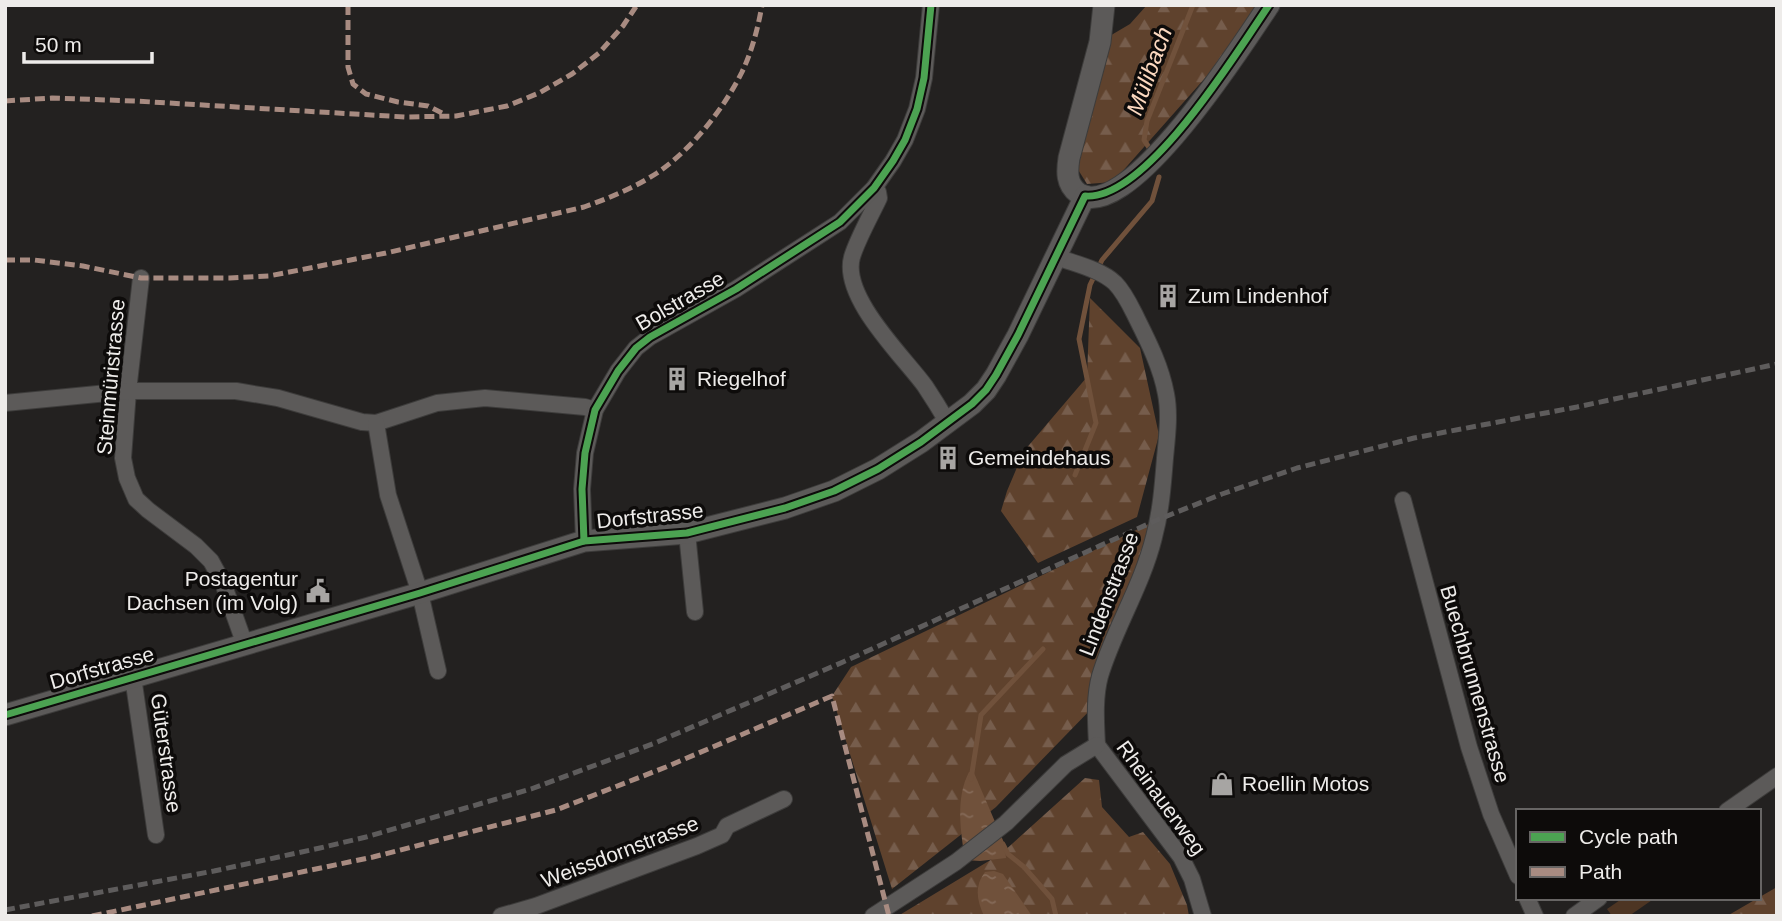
<svg xmlns="http://www.w3.org/2000/svg" width="1782" height="921" viewBox="0 0 1782 921" font-family="Helvetica,sans-serif">
<defs>
<pattern id="forest-firs" width="22" height="20" patternUnits="userSpaceOnUse" patternTransform="scale(1.75)"><rect width="22" height="20" fill="#5f422d"/><path d="M5 1l3.5 6h-7zM16 11l3.5 6h-7z" fill="#765d4c"/></pattern>
<pattern id="water-ripples" width="26" height="14" patternUnits="userSpaceOnUse" patternTransform="scale(1.75)"><rect width="26" height="14" fill="#70513b"/><path d="M2 4q2-2 4 0t4 0M15 11q2-2 4 0t4 0" fill="none" stroke="#856a58"/></pattern>
</defs>
<rect width="100%" height="100%" fill="#232120"/>
<g fill="url(#forest-firs)">
<path d="M 1147,5 L 1259,5 L 1221,60 L 1113,182 L 1087,184 L 1077,168 L 1108,37 L 1130,24 Z"/>
<path d="M 1090,298 L 1140,348 L 1159,435 L 1137,517 L 1038,563 L 1001,511 L 1007,491 L 1024,451 L 1087,377 Z"/>
<path d="M 1157,520 L 1096,704 L 996,807 L 892,889 L 832,696 L 851,667 Z"/>
<path d="M 1085,778 L 1099,780 L 1102,807 L 1129,837 L 1143,832 L 1170,864 L 1187,905 L 1189,916 L 898,916 L 1002,853 Z"/>
<path d="M 1777,887 L 1777,916 L 1727,916 Z"/>
</g>
<path fill="#4d3523" d="M 1623,898 L 1655,898 L 1629,916 L 1612,916 L 1607,909 Z"/>
<g fill="url(#water-ripples)">
<path d="M 969,772 L 974,773 L 1005,845 L 1006,858 L 980,861 L 965,860 C 961,832 955,799 969,772 Z"/>
<path d="M 994,871 L 1003,874 L 1032,916 L 984,916 C 977,900 974,887 985,872 Z"/>
</g>
<g fill="none" stroke-linecap="round" stroke-linejoin="round">
<g stroke="#70513b" stroke-width="5">
<path d="M 1150,149 L 1144,140 L 1147,121 L 1193,5"/>
<path d="M 1075,475 L 1096,423 L 1079,339 L 1090,285 L 1102,260 L 1152,201 L 1159,177"/>
<path d="M 971,779 L 981,715 L 1043,649"/>
<path d="M 1003,844 L 1008,854 L 1024,867 L 1052,899 L 1056,916"/>
</g>
<g stroke="#3d3c3b" stroke-width="18">
<g id="minor">
<path d="M 874,188 L 878,192 L 879,198 C 871,215 857,240 852,257 C 841,297 903,356 925,386 C 933,398 941,411 948,423"/>
<path d="M 1057,257 C 1075,264 1100,269 1115,283 C 1125,293 1131,307 1137,319 C 1149,343 1161,367 1166,394 C 1170,414 1167,437 1165,458 C 1163,484 1161,511 1154,537 C 1142,586 1114,629 1100,676 C 1094,698 1096,723 1097,745"/>
<path d="M 141,278 L 128,391 L 123,458 L 127,478 L 136,499 L 148,510 L 196,546 L 211,561 L 223,583 L 245,645"/>
<path d="M 5,403 L 128,391 L 236,391 L 278,398 L 362,422 L 376,423 L 437,403 L 485,398 L 585,407 L 595,410"/>
<path d="M 376,423 L 388,495 L 420,593 L 438,671"/>
<path d="M 1403,500 L 1469,747 L 1491,814 L 1518,876"/>
<path d="M 687,533 L 695,612"/>
<path d="M 584,541 L 582,489 L 585,453 L 595,410 L 618,371 L 636,348 L 650,337 L 736,289 L 840,222 L 874,188 L 893,161 L 905,140 L 917,109 L 924,78 L 931,5"/>
<path d="M 133,677 L 156,835"/>
<path d="M 1097,745 L 1181,857 L 1192,879 L 1203,916"/>
<path d="M 1727,811 L 1777,776"/>
<path d="M 1527,898 L 1535,916"/>
<path d="M 501,916 L 536,906 L 697,846 L 722,835 L 727,826 L 784,799"/>
<path d="M 873,916 L 956,862 L 1006,823 L 1066,764 L 1097,745"/>
<path d="M 1574,916 L 1599,898"/>
</g>
</g>
<g stroke="#3d3c3b" stroke-width="23">
<g id="tertiary">
<path d="M 1104,5 L 1100,42 L 1069,158 C 1067,171 1066,184 1078,193 C 1127,228 1246,39 1269,5"/>
<path d="M 5,715 L 420,593 L 584,541 L 687,533 L 785,508 L 834,491 L 878,469 L 921,442 L 972,404 L 986,390 L 996,375 L 1018,335 L 1085,196"/>
</g>
</g>
<use href="#minor" stroke="#5c5a59" stroke-width="16"/>
<use href="#tertiary" stroke="#5c5a59" stroke-width="21"/>
<path stroke="#5e5c5c" stroke-width="5" stroke-dasharray="10 5" stroke-linecap="butt" d="M 5,910 L 214,871 L 320,848 L 366,837 L 531,789 L 655,743 L 843,662 L 1157,520 L 1222,494 L 1297,468 L 1414,438 L 1577,407 L 1777,364"/>
<g stroke="#a88b81" stroke-width="5" stroke-dasharray="10 5" stroke-linecap="butt">
<path d="M 348,5 L 348,67 L 353,84 L 366,94 L 398,102 L 428,106 L 444,114"/>
<path d="M 5,101 L 52,98 L 135,101 L 405,117 L 456,116 L 507,106 L 539,93 L 572,74 L 599,53 L 623,26 L 637,5"/>
<path d="M 5,260 L 34,260 L 83,266 L 141,278 L 230,278 L 269,276 L 386,253 L 584,207 C 609,198 634,188 657,173 C 692,149 723,110 742,72 C 752,51 758,28 762,5"/>
<path d="M 92,916 L 373,857 L 556,810 L 666,767 L 832,696 L 889,916"/>
</g>
<g stroke="#0d0b0a" stroke-width="11">
<g id="cycleway">
<path d="M 584,541 L 582,489 L 585,453 L 595,410 L 618,371 L 636,348 L 650,337 L 736,289 L 840,222 L 874,188 L 893,161 L 905,140 L 917,109 L 924,78 L 931,5"/>
<path d="M 5,715 L 420,593 L 584,541 L 687,533 L 785,508 L 834,491 L 878,469 L 921,442 L 972,404 L 986,390 L 996,375 L 1018,335 L 1085,196 C 1146,201 1237,52 1269,5"/>
</g>
</g>
<use href="#cycleway" stroke="#4ca352" stroke-width="7"/>
</g>
<defs>
<g id="building-bare" transform="scale(1.89)"><path d="M-4-6H4V6H1V3H-1V6H-4ZM-2.5-4.3h1.7v1.8h-1.7ZM.8-4.3h1.7v1.8H.8ZM-2.5-1h1.7V.8h-1.7ZM.8-1h1.7V.8H.8Z" fill="#a7a5a3" stroke="#0d0b0a" stroke-width="2.5" paint-order="stroke"/></g>
<g id="civic-bare" transform="scale(1.89)"><path d="M-.6-6.5H3V-4.5H.6V-3L4-1V1h2V6H-6V1h2V-1L-.6-3ZM-1.2 2.5V6h2.4V2.5Z" fill="#a7a5a3" stroke="#0d0b0a" stroke-width="2.5" paint-order="stroke"/></g>
<g id="shop-bare" transform="scale(1.89)"><path d="M-5-2.5h2.3a2.7 3.5 0 0 1 5.4 0H5L5.5 6h-11ZM-1.5-2.5h3a1.5 2.3 0 0 0-3 0Z" fill="#a7a5a3" stroke="#0d0b0a" stroke-width="2.5" paint-order="stroke"/></g>
</defs>
<g fill-rule="evenodd">
<use href="#building-bare" x="1168" y="296"/>
<use href="#building-bare" x="677" y="379"/>
<use href="#building-bare" x="948" y="458"/>
<use href="#civic-bare" x="318" y="591"/>
<use href="#shop-bare" x="1222" y="784"/>
</g>
<g text-anchor="middle" stroke-width="7" stroke-linejoin="round" paint-order="stroke">
<g font-size="21" fill="#eeecea" stroke="#0d0b0a" text-anchor="start">
<text x="1188" y="303">Zum Lindenhof</text>
<text x="697" y="386">Riegelhof</text>
<text x="968" y="465">Gemeindehaus</text>
<text x="298" y="586" text-anchor="end">Postagentur<tspan x="298" dy="24">Dachsen (im Volg)</tspan></text>
<text x="1242" y="791">Roellin Motos</text>
</g>
<g font-size="21" fill="#eeecea" stroke="#0d0b0a">
<text transform="translate(680 301) rotate(-30)" y="7">Bolstrasse</text>
<text transform="translate(111 377) rotate(-85)" y="7">Steinmüristrasse</text>
<text transform="translate(650 516) rotate(-6)" y="7">Dorfstrasse</text>
<text transform="translate(1109 594) rotate(-69)" y="7">Lindenstrasse</text>
<text transform="translate(102 668) rotate(-16)" y="7">Dorfstrasse</text>
<text transform="translate(1475 684) rotate(74)" y="7">Buechbrunnenstrasse</text>
<text transform="translate(166 753) rotate(82)" y="7">Güterstrasse</text>
<text transform="translate(1161 798) rotate(54)" y="7">Rheinauerweg</text>
<text transform="translate(620 852) rotate(-21)" y="7">Weissdornstrasse</text>
</g>
<g font-size="23" font-style="italic" fill="#fdd9c0" stroke="#0d0b0a">
<text transform="translate(1149 71) rotate(-70)" y="8">Mülibach</text>
</g>
</g>
<rect width="1782" height="921" fill="none" stroke="#eeecea" stroke-width="14"/>
<rect x="1516" y="809" width="245" height="91" fill="#0d0b0a" stroke="#676564" stroke-width="2"/>
<rect x="1530" y="832" width="35" height="10" fill="#4ca352" stroke="#676564" stroke-width="2"/>
<text x="1579" y="844" font-size="21" fill="#eeecea">Cycle path</text>
<rect x="1530" y="867" width="35" height="10" fill="#a88b81" stroke="#676564" stroke-width="2"/>
<text x="1579" y="879" font-size="21" fill="#eeecea">Path</text>
<path d="M24 52v10h128v-10" fill="none" stroke="#eeecea" stroke-width="3.5"/>
<text x="35" y="52" font-size="21" fill="#eeecea" stroke="#0d0b0a" stroke-width="5" paint-order="stroke">50 m</text>
</svg>
